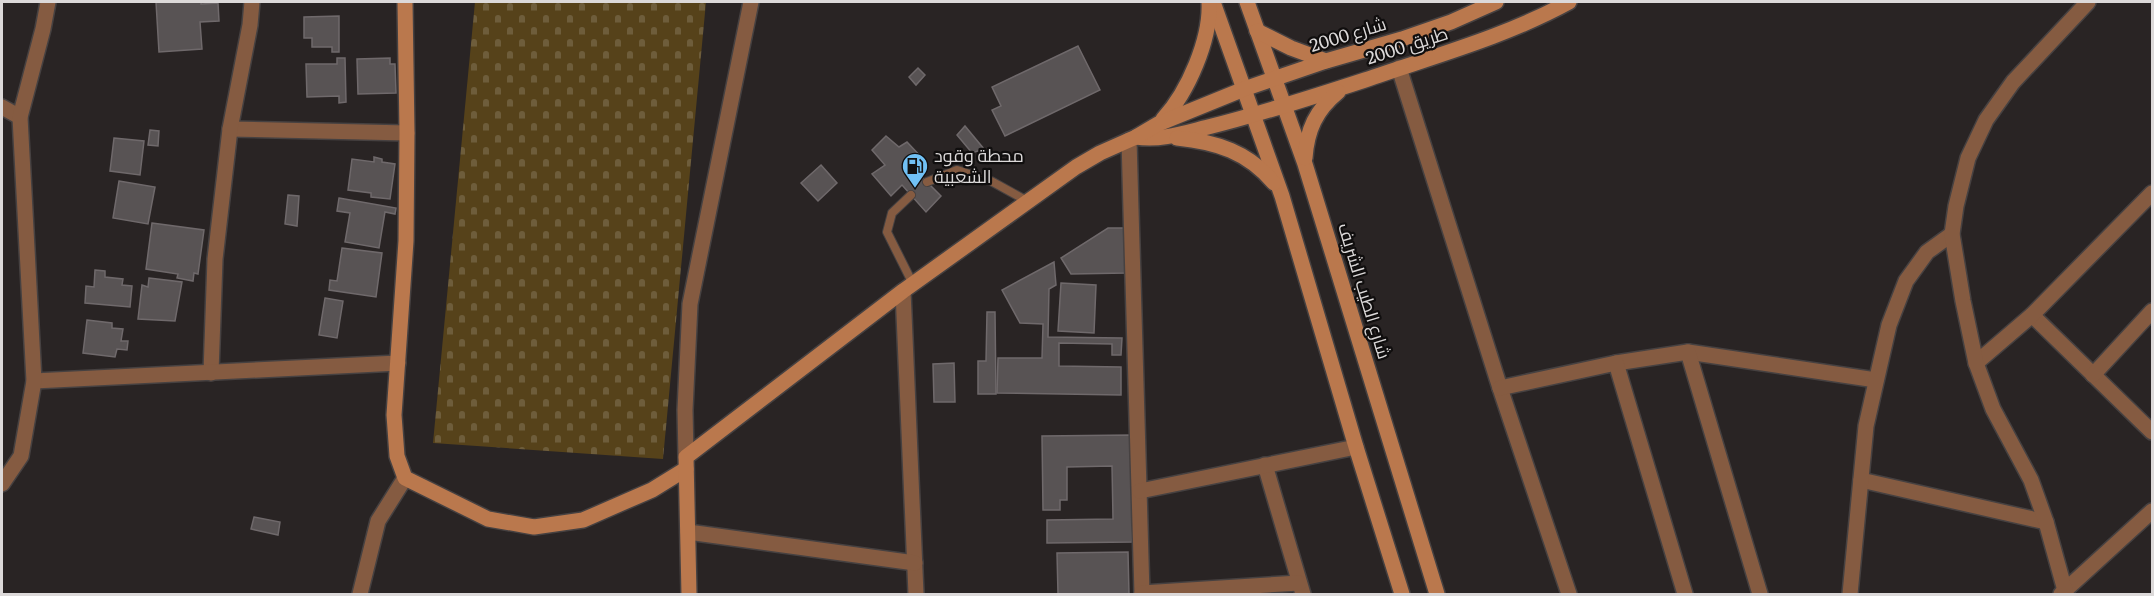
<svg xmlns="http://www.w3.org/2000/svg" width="2154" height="596" viewBox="0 0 2154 596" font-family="Literata,Cairo,serif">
<defs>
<pattern id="cemetery-stones" width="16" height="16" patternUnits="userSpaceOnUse" patternTransform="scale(1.5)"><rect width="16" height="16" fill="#56421a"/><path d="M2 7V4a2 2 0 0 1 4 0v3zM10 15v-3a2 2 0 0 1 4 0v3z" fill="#6e5d3b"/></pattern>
</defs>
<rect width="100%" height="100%" fill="#292424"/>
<path fill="url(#cemetery-stones)" d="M 475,2 L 706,2 L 663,459 L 433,443 Z"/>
<g fill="#585354" stroke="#6f696b" stroke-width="1.5">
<path d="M 156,2 L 201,2 L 201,4 L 218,3 L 219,21 L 200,22 L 202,49 L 159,52 Z"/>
<path d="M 339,16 L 339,52 L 332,52 L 332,47 L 312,47 L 312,38 L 304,38 L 304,17 Z"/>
<path d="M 1078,46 L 1100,90 L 1005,136 L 992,110 L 1001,106 L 992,87 Z"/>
<path d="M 337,58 L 345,58 L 346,102 L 339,103 L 339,96 L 307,97 L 306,64 L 337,64 Z"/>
<path d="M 390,58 L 390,64 L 395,64 L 396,93 L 358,94 L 357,59 Z"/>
<path d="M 918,68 L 925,75 L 916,85 L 909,77 Z"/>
<path d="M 965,126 L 984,149 L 972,153 L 957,135 Z"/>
<path d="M 150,130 L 159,131 L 158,146 L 148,145 Z"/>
<path d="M 886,136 L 899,147 L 907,142 L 924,160 L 916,171 L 941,196 L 926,212 L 902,185 L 891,196 L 872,174 L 885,165 L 872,150 Z"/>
<path d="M 114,138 L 144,141 L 140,175 L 110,171 Z"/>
<path d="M 374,157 L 382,159 L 382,162 L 395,164 L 390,199 L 371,197 L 371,193 L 348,190 L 352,159 L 374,162 Z"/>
<path d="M 821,165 L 837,183 L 818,201 L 801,183 Z"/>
<path d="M 119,181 L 155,187 L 148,224 L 113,218 Z"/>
<path d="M 288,195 L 299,196 L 297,226 L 285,224 Z"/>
<path d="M 339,198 L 396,208 L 395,214 L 385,212 L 379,248 L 345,242 L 350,213 L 337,211 Z"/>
<path d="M 152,223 L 204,230 L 198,274 L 194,273 L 193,281 L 177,278 L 178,274 L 146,269 Z"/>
<path d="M 1108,228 L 1126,228 L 1126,273 L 1071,274 L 1061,258 Z"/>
<path d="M 342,248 L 382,253 L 376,297 L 329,290 L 330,280 L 337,281 Z"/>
<path d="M 1054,262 L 1056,285 L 1049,289 L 1048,337 L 1122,338 L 1121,355 L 1112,355 L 1112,344 L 1059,343 L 1059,366 L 1121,367 L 1121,395 L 997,393 L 998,358 L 1042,358 L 1043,324 L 1020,323 L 1002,290 Z"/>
<path d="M 95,270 L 105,271 L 105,277 L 123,279 L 122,285 L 132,286 L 130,307 L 85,303 L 86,286 L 94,287 Z"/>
<path d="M 149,278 L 182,282 L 175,321 L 138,319 L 142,285 L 148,287 Z"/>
<path d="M 1061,283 L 1096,285 L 1094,333 L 1058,331 Z"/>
<path d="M 325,298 L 343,301 L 337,338 L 319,335 Z"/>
<path d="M 987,312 L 995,312 L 996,394 L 978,394 L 978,361 L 986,361 Z"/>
<path d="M 87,320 L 112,323 L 112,328 L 123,329 L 121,341 L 128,341 L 127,350 L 117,349 L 115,357 L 83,353 Z"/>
<path d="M 954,363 L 955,402 L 934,402 L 933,364 Z"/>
<path d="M 1131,435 L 1132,542 L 1047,543 L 1047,520 L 1113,519 L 1112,466 L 1067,467 L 1067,500 L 1060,500 L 1060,510 L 1043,510 L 1042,436 Z"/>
<path d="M 254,517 L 280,522 L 278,535 L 251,529 Z"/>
<path d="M 1128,552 L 1129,594 L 1058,594 L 1057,553 Z"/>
</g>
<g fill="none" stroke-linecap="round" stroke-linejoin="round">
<g stroke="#464141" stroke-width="10">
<g id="lane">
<path d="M 927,182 L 957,170 L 991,181 L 1029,202"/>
<path d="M 911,195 L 892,213 L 887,232 L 913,284"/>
</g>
</g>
<g stroke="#464141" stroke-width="18">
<g id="street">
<path d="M 1399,68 L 1500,388 L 1569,594"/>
<path d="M 2,107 L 20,117"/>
<path d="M 230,129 L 407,133"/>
<path d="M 1129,140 L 1142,594"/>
<path d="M 903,291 L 916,594"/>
<path d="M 2032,315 L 2152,432"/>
<path d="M 1688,352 L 1876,380"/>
<path d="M 1616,363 L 1688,352 L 1760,594"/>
<path d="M 1976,363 L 2032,315 L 2152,193"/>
<path d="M 211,373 L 215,259 L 230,129 L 250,25 L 252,2"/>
<path d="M 2093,375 L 2152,311"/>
<path d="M 34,381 L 398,363"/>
<path d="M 1500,388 L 1616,363 L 1685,594"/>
<path d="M 686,457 L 685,410 L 690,304 L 751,2"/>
<path d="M 1265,465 L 1303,594"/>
<path d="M 1861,480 L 2046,522"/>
<path d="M 2,484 L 21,456 L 34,381 L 20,117 L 43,29 L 48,2"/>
<path d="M 1140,491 L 1356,447"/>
<path d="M 688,532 L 915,563"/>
<path d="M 1142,593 L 1299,583"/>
<path d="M 360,594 L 378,521 L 405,478"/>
<path d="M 1850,594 L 1866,426 L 1889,325 L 1906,281 L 1927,252 L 1952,234"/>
<path d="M 2061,594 L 2152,511"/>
<path d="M 2066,594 L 2046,522 L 2031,480 L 1993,409 L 1976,363 L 1963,301 L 1952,234 L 1956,206 L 1968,158 L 1986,120 L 2013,82 L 2088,2"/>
</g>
</g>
<g stroke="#464141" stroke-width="18">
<g id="secondary">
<path d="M 405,2 L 407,133 L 406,241 L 394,415 L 397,456 L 405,478 L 488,519 L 534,527 L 583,520 L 652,490 L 686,469"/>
<path d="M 1213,2 L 1282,196 L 1356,447 L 1402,594"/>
<path d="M 1247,2 L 1305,164 L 1437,594"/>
<path d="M 1257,31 L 1291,48 L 1326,61"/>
<path d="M 1163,119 C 1188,92 1211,39 1209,2"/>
<path d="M 1136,137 C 1160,141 1184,133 1208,127 C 1261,114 1313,97 1365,80 C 1434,56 1505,37 1569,2"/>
<path d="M 1177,138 C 1217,142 1248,152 1274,183"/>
<path d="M 1305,158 C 1307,130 1316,110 1338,92"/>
<path d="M 689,594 L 686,457 L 903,291 L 1076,167 L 1100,153 L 1136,137 L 1158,124 L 1244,89 L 1326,61 L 1402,39 L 1451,22 L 1496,2"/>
</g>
</g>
<use href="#lane" stroke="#855b41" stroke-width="8"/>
<use href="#street" stroke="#855b41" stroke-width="15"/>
<use href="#secondary" stroke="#ba784d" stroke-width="15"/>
</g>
<defs>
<g id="fuel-pin" transform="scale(1.35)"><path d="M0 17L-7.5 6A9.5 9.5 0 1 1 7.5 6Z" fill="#71c1f5" stroke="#100e0e"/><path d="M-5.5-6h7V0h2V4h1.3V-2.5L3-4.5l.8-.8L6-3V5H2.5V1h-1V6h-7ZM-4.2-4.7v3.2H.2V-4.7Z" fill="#111"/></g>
</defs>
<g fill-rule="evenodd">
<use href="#fuel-pin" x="915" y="166"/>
</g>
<g text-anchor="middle" stroke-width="4.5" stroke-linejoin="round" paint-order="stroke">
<g font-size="18" fill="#dcd9d9" stroke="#100e0e">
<text transform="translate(1348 35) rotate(-17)" y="6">شارع 2000</text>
<text transform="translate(1407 46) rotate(-18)" y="6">طريق 2000</text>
<text transform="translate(1364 291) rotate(73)" y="6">شارع الطيب الشريف</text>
</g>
<g font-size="18" fill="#dcd9d9" stroke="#100e0e" text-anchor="start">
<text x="934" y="162">محطة وقود<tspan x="934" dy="21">الشعبية</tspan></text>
</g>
</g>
<rect width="2154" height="596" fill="none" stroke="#dcd9d9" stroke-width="6"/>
</svg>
